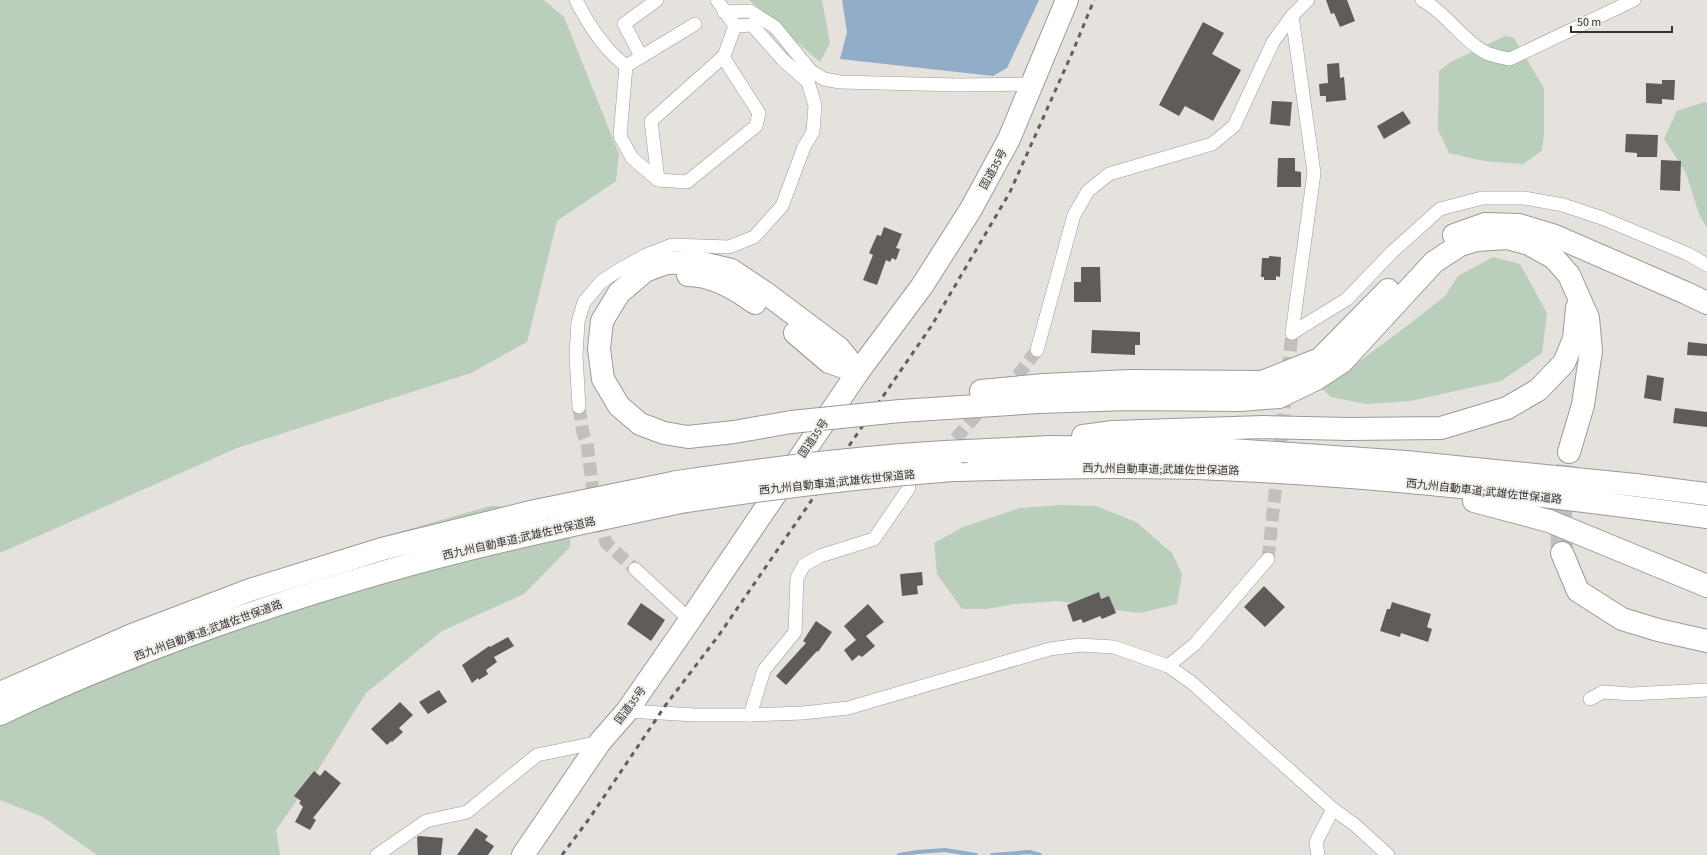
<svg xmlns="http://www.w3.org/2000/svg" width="1707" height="855" viewBox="0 0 1707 855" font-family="'Source Sans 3','Noto Sans JP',sans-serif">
<rect width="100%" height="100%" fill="#e5e2de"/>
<g fill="#b9cebb">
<path d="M 0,0 L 544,0 L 564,17 L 619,154 L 616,181 L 557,221 L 527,342 L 471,373 L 237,448 L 0,553 Z"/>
<path d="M 749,0 L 822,0 L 830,43 L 820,62 Z"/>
<path d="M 1505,36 L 1514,38 L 1544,88 L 1544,132 L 1542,151 L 1523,164 L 1484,161 L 1449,153 L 1438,130 L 1439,71 L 1451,62 Z"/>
<path d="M 1704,102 L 1707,103 L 1707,228 L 1699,214 L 1686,173 L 1664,139 L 1677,111 Z"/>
<path d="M 1493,257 L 1520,264 L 1547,313 L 1542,353 L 1501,381 L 1410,401 L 1366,404 L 1331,397 L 1322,389 L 1407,326 L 1445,296 L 1458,276 Z"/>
<path d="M 1061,505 L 1096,506 L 1136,522 L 1172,553 L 1182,574 L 1177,604 L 1140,613 L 1095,608 L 1059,601 L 1014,604 L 987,609 L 962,609 L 937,574 L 934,543 L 963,527 L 1020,508 Z"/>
<path d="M 490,506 L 549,508 L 571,521 L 570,547 L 524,594 L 442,631 L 366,693 L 316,773 L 276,830 L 280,855 L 97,855 L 43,817 L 0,800 L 0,723 L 230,603 L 361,543 Z"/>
</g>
<path fill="#91adc7" d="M 842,0 L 1039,0 L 1007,68 L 993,76 L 840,59 L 847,32 Z"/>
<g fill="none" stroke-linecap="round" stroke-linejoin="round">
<g stroke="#91adc7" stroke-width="4">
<path d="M 899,855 L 917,852 L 945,850 L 976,855"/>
<path d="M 992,855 L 1030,852 L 1040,855"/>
</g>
</g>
<g fill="#605c5a">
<path d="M 1326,0 L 1347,0 L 1355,21 L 1340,27 L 1334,13 L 1331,14 Z"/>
<path d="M 1203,22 L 1224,33 L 1212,54 L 1241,70 L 1213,121 L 1185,106 L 1179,116 L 1159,105 Z"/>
<path d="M 1339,63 L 1340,78 L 1344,77 L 1346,100 L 1326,102 L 1326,96 L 1320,96 L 1319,84 L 1328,83 L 1327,64 Z"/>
<path d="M 1662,80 L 1675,80 L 1674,100 L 1662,99 L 1662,104 L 1646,103 L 1646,83 L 1662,84 Z"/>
<path d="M 1272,101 L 1292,102 L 1290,126 L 1270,124 Z"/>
<path d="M 1403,111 L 1411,123 L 1384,139 L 1377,126 Z"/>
<path d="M 1626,134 L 1658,135 L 1657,157 L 1637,157 L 1637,153 L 1625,152 Z"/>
<path d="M 1278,158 L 1295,158 L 1295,171 L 1301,172 L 1301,187 L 1277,187 Z"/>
<path d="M 1661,160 L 1681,161 L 1680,191 L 1660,190 Z"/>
<path d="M 884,227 L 902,234 L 896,248 L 900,249 L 896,260 L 892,258 L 890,262 L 886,260 L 877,285 L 863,280 L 873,255 L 869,253 L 877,235 L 881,236 Z"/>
<path d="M 1269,256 L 1281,257 L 1280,277 L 1276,276 L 1276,280 L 1264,280 L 1264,277 L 1261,277 L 1262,258 L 1269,258 Z"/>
<path d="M 1081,267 L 1100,267 L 1101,302 L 1074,302 L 1074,282 L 1081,282 Z"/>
<path d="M 1092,330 L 1140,332 L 1140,345 L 1135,345 L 1135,355 L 1091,353 Z"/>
<path d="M 1688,342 L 1707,344 L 1707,356 L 1687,355 Z"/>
<path d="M 1647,375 L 1664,378 L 1661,401 L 1644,398 Z"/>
<path d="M 1675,408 L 1707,412 L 1707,427 L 1673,423 Z"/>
<path d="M 922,572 L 923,585 L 917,586 L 918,594 L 902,596 L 900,574 Z"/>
<path d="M 1264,586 L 1285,607 L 1265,627 L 1244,607 Z"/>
<path d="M 1099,592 L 1101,599 L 1109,596 L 1116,613 L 1102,619 L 1100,616 L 1083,623 L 1081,619 L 1073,622 L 1067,605 Z"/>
<path d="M 1392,602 L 1431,614 L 1427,627 L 1432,629 L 1428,642 L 1401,633 L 1400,637 L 1380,631 L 1387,609 L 1390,609 Z"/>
<path d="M 641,603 L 665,620 L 651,641 L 627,624 Z"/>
<path d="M 868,604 L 884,622 L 866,636 L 875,646 L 862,657 L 859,655 L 852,661 L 844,650 L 856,640 L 844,626 Z"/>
<path d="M 816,621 L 832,632 L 818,652 L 817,651 L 786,685 L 776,676 L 806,643 L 803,641 Z"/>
<path d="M 508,637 L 514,646 L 494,657 L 497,662 L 486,670 L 488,674 L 479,680 L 478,678 L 472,683 L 462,665 L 489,646 L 490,647 Z"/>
<path d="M 439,690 L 447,702 L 428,714 L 419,702 Z"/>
<path d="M 400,702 L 413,715 L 399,728 L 403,732 L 392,742 L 391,741 L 387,745 L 371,729 Z"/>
<path d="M 325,770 L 341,783 L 313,818 L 316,820 L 310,830 L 295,822 L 303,807 L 299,803 L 301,801 L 294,796 L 314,771 L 320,776 Z"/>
<path d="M 476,828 L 488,836 L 485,840 L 494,846 L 488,855 L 457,855 Z"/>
<path d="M 419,836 L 443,838 L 441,855 L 418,855 L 417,837 Z"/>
</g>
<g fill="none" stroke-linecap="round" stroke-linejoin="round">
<g stroke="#c2bfbc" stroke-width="13" stroke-dasharray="13 6" stroke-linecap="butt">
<path d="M 1003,389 L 1019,374 L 1037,350"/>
<path d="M 579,407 L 583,433 L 587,443 L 593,491 L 606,543 L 635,569"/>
<path d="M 943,453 L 987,403"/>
<path d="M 1268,559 L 1292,333"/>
</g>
<path stroke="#c2bfbc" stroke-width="22" stroke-dasharray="22 11" stroke-linecap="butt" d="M 1562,553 L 1561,513 L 1569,452"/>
<g stroke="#9d9996" stroke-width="14">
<g id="street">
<path d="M 576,0 C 588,24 604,49 626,66"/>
<path d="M 1422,0 C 1447,13 1464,43 1489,54 C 1495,56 1503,58 1510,59 L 1634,0"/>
<path d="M 724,12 L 750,11 L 775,27 L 811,71 L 824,79 L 840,82 L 957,85 L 1032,84"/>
<path d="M 1292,16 L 1314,173 L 1292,333"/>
<path d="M 695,24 L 626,66 L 620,136 L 632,158 L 658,180 L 687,182 L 756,126 L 759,113 L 723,57"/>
<path d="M 641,56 L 624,24 L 657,0"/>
<path d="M 658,180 L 651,121 L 724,56 L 735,26 L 717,0"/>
<path d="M 1292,333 L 1347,299 L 1392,252 L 1440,209 L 1482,198 L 1524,198 L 1563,205 L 1602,218 L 1688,254 L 1707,265"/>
<path d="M 1037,350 L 1074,215 L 1088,191 L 1109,174 L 1212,144 L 1234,126 L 1273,42 L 1292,16 L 1308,0"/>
<path d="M 579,407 L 576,355 L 578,322 L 584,302 L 601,282 L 619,270 L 646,255 L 672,245 L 729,247 L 754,237 L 782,206 L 804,147 L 813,132 L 815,105 L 808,82 L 783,60 L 752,25 L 735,26"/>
<path d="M 635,569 L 690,620"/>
<path d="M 1168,666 L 1195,644 L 1268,559"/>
<path d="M 1590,699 L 1603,692 L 1631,694 L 1707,690"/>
<path d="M 627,711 L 695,715 L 750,715 L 803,713 L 848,708 L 1050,649 L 1080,645 L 1114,647 L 1168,666 L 1191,682 L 1333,809 L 1355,825 L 1388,855"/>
<path d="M 750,715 L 764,670 L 795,632 L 797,578 L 804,565 L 820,556 L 874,539 L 909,488"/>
<path d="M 377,855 L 426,821 L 467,812 L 537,755 L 600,742"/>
<path d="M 1318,855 L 1316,842 L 1333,809"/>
</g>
</g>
<g stroke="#9d9996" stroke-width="24">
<g id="highway">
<path d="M 1454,235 L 1485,224 L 1519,225 L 1555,236 L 1686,293 L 1707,303"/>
<path d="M 688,275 C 712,275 736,289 755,303"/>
<path d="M 795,333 L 829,362 L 858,372"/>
<path d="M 981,391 L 1044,385 L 1130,381 L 1262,382 L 1320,359 L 1388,290"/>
<path d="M 900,411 L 1039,402 L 1129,399 L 1240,400 L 1279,397 L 1316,379 L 1342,362 L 1434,262 L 1460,245 L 1477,240 L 1507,238 L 1529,244 L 1554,258 L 1569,275 L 1588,318 L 1591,351 L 1583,405 L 1569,452"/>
<path d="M 791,422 L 734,432 L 688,437 L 664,433 L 640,424 L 619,406 L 603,379 L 599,349 L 602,321 L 619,293 L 645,271 L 666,263 L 698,262 L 731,270 L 767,294 L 839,348 L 858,372"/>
<path d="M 1083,436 L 1113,432 L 1263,427 L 1349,429 L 1441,428 L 1507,408 L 1538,390 L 1564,363 L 1574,339 L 1577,308"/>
<path d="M 967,451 L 1050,447 L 1217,449 L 1406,462 L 1635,485 L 1707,494"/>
<path d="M 953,470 C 1041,468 1130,465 1219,469 C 1382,476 1545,495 1707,517"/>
<path d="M 1474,501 L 1549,521 L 1707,586"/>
<path d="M 1562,553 L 1578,591 L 1622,619 L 1658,630 L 1707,641"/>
<path d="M 0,693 L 132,635 L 250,590 L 382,549 L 535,511 L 677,482"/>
<path d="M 0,714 C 124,655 255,609 387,571 C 484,543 582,523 681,502"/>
<path d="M 523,855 L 600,742 L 627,711 L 690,620 L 858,372 L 922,286 L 971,209 L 1009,139 L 1067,0"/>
</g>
</g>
<use href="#street" stroke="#fff" stroke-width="13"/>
<use href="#highway" stroke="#fff" stroke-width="22"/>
<path stroke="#62605e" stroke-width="3" stroke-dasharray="5 5" stroke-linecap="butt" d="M 562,855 L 589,819 L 665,706 L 719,635 L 932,325 L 1010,192 L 1073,51 L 1094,0"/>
<g stroke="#9d9996" stroke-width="24" stroke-linecap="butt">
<g id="highway-bridge">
<path d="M 791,422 L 900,411"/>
<path d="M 677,482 C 773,468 870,455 967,451"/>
<path d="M 681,502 C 771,488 861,477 953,470"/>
</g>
</g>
<use href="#highway-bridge" stroke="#fff" stroke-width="22"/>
</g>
<g text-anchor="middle" stroke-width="4" stroke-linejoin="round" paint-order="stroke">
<g font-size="11" fill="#353332" stroke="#f2efeb">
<text transform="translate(993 169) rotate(-61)" y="4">国道35号</text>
<text transform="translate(813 438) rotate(-56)" y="4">国道35号</text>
<text transform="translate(1161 469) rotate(1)" y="4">西九州自動車道;武雄佐世保道路</text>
<text transform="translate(837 482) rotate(-6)" y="4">西九州自動車道;武雄佐世保道路</text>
<text transform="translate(1484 491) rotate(6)" y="4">西九州自動車道;武雄佐世保道路</text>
<text transform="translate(519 538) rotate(-13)" y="4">西九州自動車道;武雄佐世保道路</text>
<text transform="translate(208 630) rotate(-20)" y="4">西九州自動車道;武雄佐世保道路</text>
<text transform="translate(630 705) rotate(-53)" y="4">国道35号</text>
</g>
</g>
<path d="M1571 26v6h101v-6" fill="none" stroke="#353332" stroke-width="2"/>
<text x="1577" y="26" font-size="12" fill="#353332" stroke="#f2efeb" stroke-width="3" paint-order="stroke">50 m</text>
</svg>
